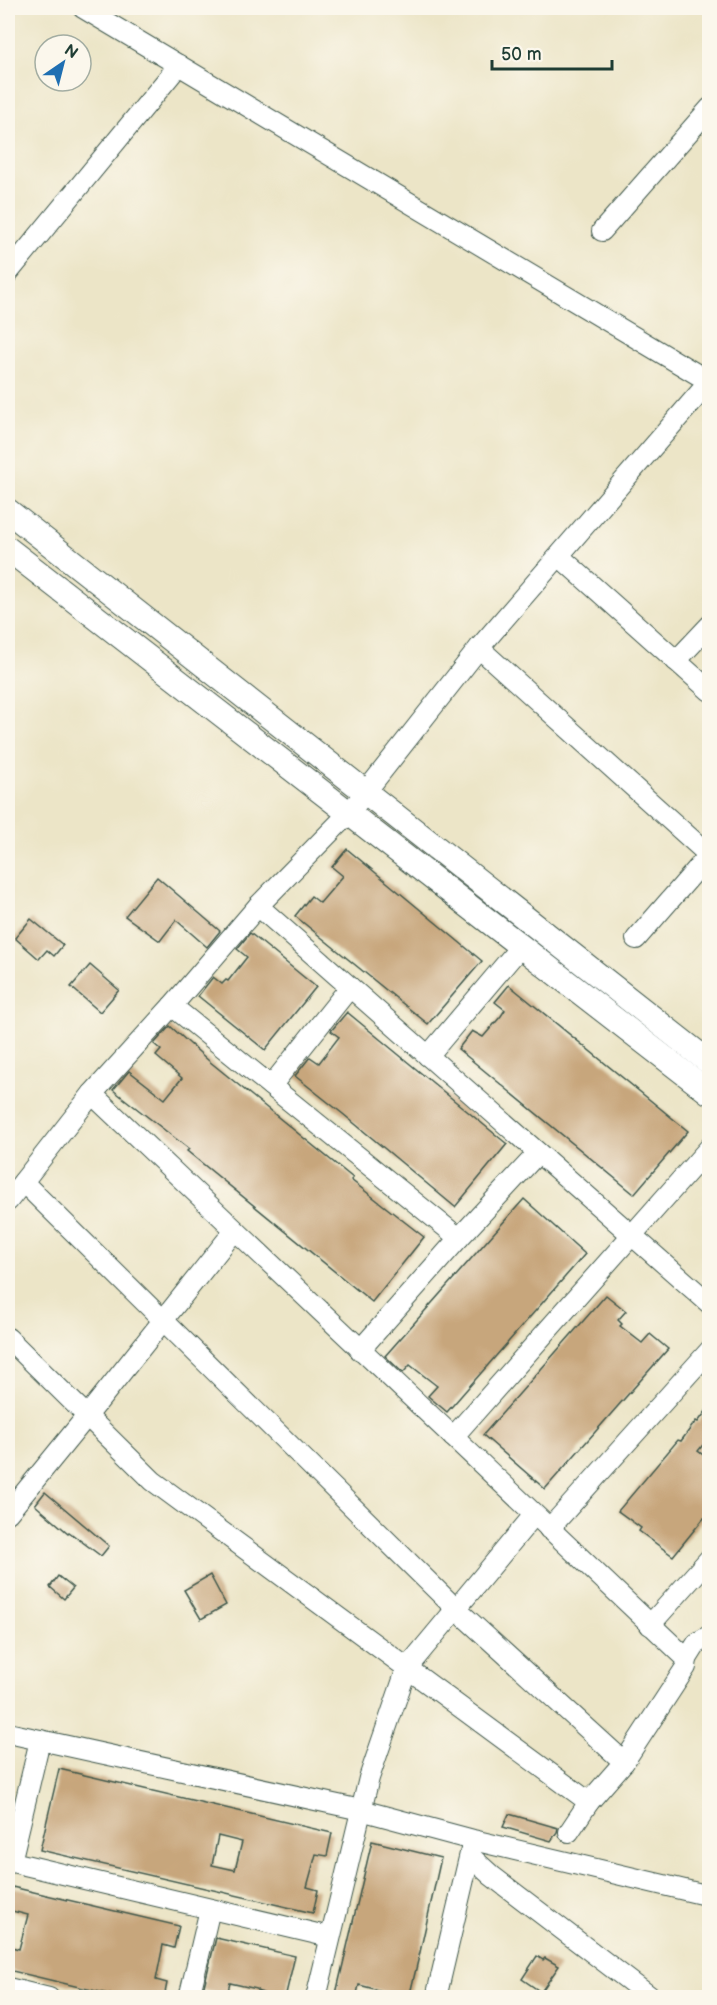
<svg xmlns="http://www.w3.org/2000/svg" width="717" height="2005" viewBox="0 0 717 2005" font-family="'Balsamiq Sans',sans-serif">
<rect width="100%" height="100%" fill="#fbf7ec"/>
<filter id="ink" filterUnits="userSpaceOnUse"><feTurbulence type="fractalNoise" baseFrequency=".0167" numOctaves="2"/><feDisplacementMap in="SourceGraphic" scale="12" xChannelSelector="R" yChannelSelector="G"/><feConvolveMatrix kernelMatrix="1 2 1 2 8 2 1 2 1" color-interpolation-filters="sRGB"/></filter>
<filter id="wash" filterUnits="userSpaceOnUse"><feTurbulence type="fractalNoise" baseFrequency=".008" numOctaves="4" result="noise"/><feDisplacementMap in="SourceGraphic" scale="24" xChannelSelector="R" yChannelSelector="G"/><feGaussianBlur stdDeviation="1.35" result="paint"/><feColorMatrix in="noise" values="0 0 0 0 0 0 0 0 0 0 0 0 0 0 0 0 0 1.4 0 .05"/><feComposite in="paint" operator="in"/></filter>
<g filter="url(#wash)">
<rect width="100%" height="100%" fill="#ece5c7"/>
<g id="blocks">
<g fill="#c7a67c" fill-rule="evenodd">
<path d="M 347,849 L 482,961 L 428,1024 L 295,916 L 311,896 L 320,903 L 343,876 L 332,867 Z"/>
<path d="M 157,877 L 220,931 L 207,947 L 176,920 L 160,941 L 125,916 Z"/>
<path d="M 31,919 L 63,945 L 54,956 L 47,950 L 39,959 L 15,938 Z"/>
<path d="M 250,933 L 316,987 L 265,1050 L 198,996 L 213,977 L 222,984 L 226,980 L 228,981 L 247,957 L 237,949 Z"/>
<path d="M 90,965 L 119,990 L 100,1012 L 71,987 Z"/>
<path d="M 509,985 L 688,1131 L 634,1194 L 458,1049 L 472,1031 L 483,1037 L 501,1016 L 505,1010 L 495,1002 Z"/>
<path d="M 347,1012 L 507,1144 L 455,1207 L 343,1114 L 295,1076 L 310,1057 L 319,1063 L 339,1037 L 331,1031 Z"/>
<path d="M 170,1026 L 209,1061 L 353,1178 L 351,1180 L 424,1237 L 372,1302 L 187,1151 L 189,1149 L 113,1090 L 129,1071 L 165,1099 L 182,1078 L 156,1056 L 161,1050 L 154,1044 Z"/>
<path d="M 524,1199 L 585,1254 L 447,1412 L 428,1396 L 437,1386 L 410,1365 L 403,1373 L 385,1356 Z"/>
<path d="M 606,1295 L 626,1311 L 618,1320 L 622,1324 L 620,1326 L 642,1343 L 650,1334 L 668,1349 L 545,1489 L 483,1435 Z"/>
<path d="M 710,1406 L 710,1436 L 698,1451 L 710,1460 L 710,1521 L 704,1518 L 673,1556 L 639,1531 L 641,1528 L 618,1511 L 678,1440 L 681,1441 L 696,1421 L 698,1422 Z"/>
<path d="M 45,1492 L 109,1546 L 101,1556 L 69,1532 L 68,1533 L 35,1505 Z"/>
<path d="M 210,1575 L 226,1605 L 201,1619 L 184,1590 Z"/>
<path d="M 58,1576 L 73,1588 L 64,1599 L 50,1587 Z"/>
<path d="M 59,1769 L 332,1833 L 327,1856 L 316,1854 L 307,1887 L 318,1890 L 313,1913 L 40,1850 ZM 218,1836 L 242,1842 L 235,1870 L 212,1865 Z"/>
<path d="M 509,1814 L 558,1828 L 557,1832 L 551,1841 L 503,1827 Z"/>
<path d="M 372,1841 L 441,1858 L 420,1952 L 409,1998 L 389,1998 L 390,1993 L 359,1985 L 356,1998 L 335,1998 Z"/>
<path d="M 8,1886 L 179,1926 L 174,1948 L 163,1945 L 156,1980 L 167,1983 L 164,1998 L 125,1998 L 8,1970 L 8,1946 L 19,1949 L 28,1915 L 8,1910 Z"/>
<path d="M 216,1938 L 295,1956 L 285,1998 L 262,1998 L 263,1993 L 257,1991 L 257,1989 L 230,1983 L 227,1995 L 203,1990 Z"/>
<path d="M 537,1956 L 543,1960 L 545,1958 L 559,1966 L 541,1992 L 522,1979 Z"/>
</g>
</g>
</g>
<g filter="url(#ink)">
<use href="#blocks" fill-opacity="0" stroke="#3e564a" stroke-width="1.5"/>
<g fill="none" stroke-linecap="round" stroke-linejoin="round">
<g stroke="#3e564a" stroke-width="22">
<g id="minor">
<path d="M 83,8 L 710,382"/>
<path d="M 602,231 L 710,108"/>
<path d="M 8,273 L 179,65"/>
<path d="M 559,556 L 710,691"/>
<path d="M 479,648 L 710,856"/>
<path d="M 676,661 L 710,625"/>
<path d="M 258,906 L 710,1304"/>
<path d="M 636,939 L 710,854"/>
<path d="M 172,1006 L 459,1238 L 360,1350"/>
<path d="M 428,1056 L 521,946"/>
<path d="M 271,1086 L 350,987"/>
<path d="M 92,1094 L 687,1659 L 686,1667 L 624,1762 L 589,1802 L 569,1832"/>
<path d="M 23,1182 L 456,1609 L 624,1762"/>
<path d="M 8,1201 L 92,1094 L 172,1006 L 258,906 L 349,813 L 479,648 L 709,382"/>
<path d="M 459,1238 L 538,1153"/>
<path d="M 8,1338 L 153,1481 L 589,1802"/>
<path d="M 453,1437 L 710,1147"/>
<path d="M 8,1513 L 87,1416 L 235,1230"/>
<path d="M 549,1529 L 710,1350"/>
<path d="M 650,1625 L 710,1558"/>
<path d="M 687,1659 L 697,1643 L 710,1635"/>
<path d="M 8,1733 L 361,1810 L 473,1840 L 710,1896"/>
<path d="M 470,1856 L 492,1876 L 652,1998"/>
<path d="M 8,1861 L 330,1937"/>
<path d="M 11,1862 L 40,1740"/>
<path d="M 8,1988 L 49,1998"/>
<path d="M 189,1998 L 210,1909"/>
<path d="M 316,1998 L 369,1778 L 407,1668 L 534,1515"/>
<path d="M 436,1998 L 472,1845"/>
</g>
</g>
<g stroke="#3e564a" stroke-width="26">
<g id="tertiary">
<path d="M 8,511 L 710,1063"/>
<path d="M 8,549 L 710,1093"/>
</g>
</g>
<use href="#minor" stroke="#fff" stroke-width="20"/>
<use href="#tertiary" stroke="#fff" stroke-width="24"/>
</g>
</g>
<rect width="717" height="2005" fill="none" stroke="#fbf7ec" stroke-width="30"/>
<g transform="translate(63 63) rotate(35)"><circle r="28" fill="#fbf7ec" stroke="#a3ada2" stroke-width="1.5"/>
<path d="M0-4.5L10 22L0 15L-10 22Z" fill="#1f6fb2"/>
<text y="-9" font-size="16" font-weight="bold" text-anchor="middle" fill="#1f3d34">N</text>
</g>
<path d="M492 60v9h120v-9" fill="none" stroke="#1f3d34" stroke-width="3"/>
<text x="501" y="60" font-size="18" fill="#1f3d34" stroke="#fbf7ec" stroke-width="4.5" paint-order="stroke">50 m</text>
</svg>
